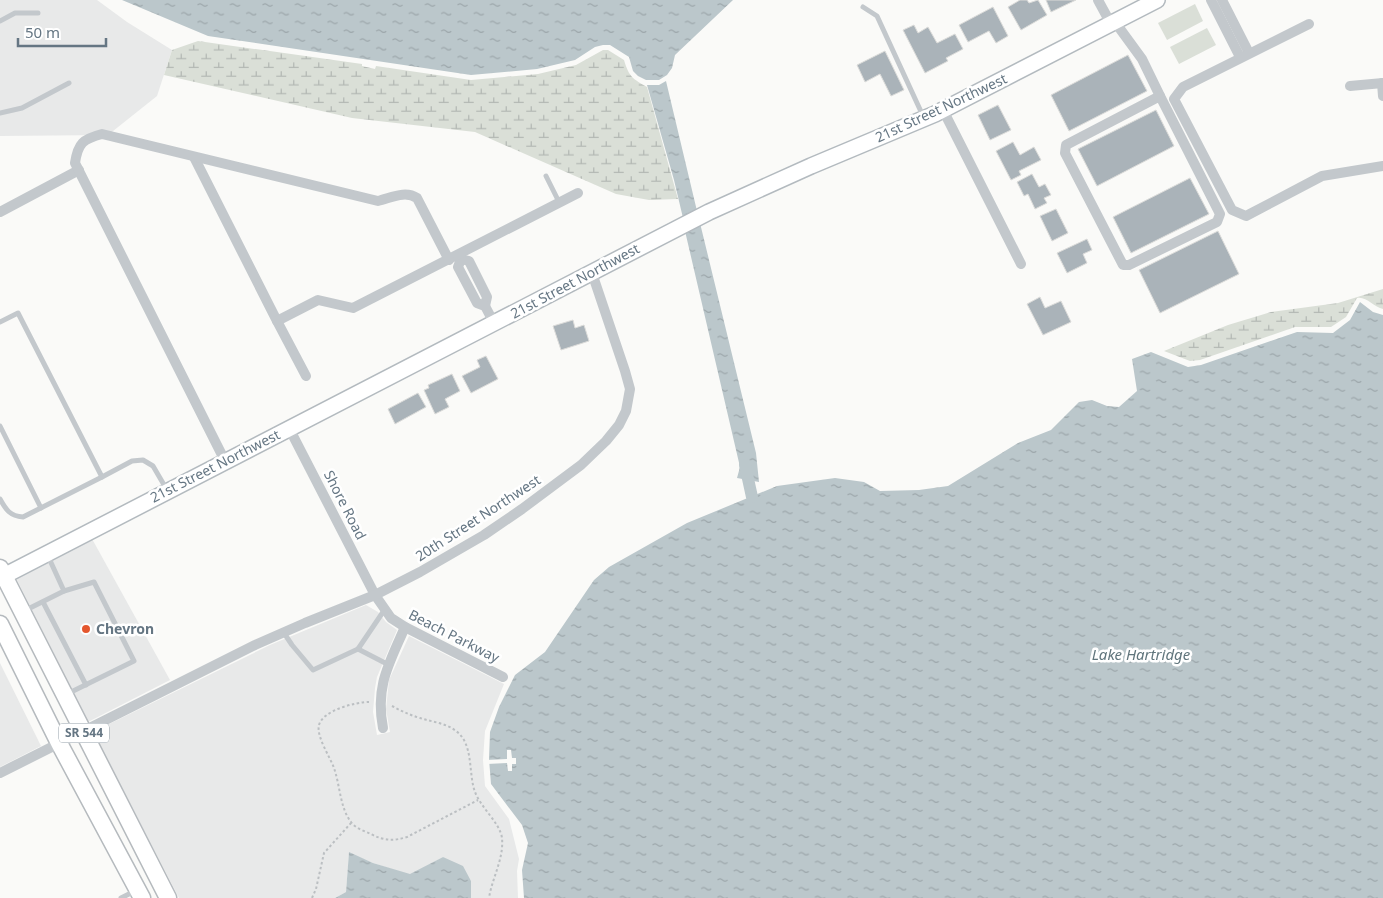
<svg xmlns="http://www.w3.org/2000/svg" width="1383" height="898" viewBox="0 0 1383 898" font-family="'Noto Sans',sans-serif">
<defs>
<pattern id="wetland-marsh" width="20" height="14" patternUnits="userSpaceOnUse" patternTransform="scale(1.25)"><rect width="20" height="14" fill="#dadfd7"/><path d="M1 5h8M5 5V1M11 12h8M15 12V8" fill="none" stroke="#b4b9b4"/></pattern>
<pattern id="water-ripples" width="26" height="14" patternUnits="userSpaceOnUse" patternTransform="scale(1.25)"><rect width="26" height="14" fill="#bbc7cb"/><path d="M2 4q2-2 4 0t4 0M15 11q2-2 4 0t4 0" fill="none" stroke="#9ca6aa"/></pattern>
</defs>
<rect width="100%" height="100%" fill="#fafaf8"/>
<g fill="#e8e9e9">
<path d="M 0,0 L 97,0 L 127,22 L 172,50 L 157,96 L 108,135 L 0,136 Z"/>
<path d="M 91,537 L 170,680 L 88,722 L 15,576 Z"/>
<path d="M 366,605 L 378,612 L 386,622 L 397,630 L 377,677 L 375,688 L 373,712 L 377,735 L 390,732 L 386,709 L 389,680 L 409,636 L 504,684 L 485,731 L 483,760 L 485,786 L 509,819 L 519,859 L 517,871 L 518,898 L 471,898 L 471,881 L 443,857 L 410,875 L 373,863 L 349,853 L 346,892 L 335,898 L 179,898 L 93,732 L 270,645 Z"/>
<path d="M 0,663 L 41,746 L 0,767 Z"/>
</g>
<g fill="url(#wetland-marsh)">
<path d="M 198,41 L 362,64 L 362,66 L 375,69 L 376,66 L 471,80 L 538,74 L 576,65 L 603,50 L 608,50 L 624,60 C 629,77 633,79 647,87 L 678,199 L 649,200 L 616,194 L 475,132 L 352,118 L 164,75 L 172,50 Z"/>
<path d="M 1383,289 L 1383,309 C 1374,307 1366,296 1357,298 L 1346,317 L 1331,327 L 1295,327 L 1200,360 L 1190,361 L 1164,351 L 1228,325 L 1271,312 L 1338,303 Z"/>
</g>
<g fill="#dadfd7">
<path d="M 1195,4 L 1203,21 L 1167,40 L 1158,23 Z"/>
<path d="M 1207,28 L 1216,45 L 1179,64 L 1170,47 Z"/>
</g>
<g fill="url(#water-ripples)">
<path d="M 122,0 L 733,0 L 675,55 L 672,68 L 667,75 L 659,80 L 646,80 L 638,76 L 633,71 L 629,57 L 610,45 L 603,45 L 595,47 L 575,60 L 537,69 L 471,75 L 208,36 Z"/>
<path d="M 666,81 L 697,211 L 683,218 L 674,180 L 647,85 L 659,85 Z"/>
<path d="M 700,223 L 756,453 L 759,482 L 737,478 L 740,467 L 685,231 Z"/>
<path d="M 1360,302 L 1373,312 L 1383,315 L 1383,898 L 524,898 L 522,870 L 528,843 L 522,825 L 491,784 L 489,759 L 490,732 L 499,707 L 515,675 L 545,652 L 594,580 L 609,567 L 687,523 L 777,486 L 835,478 L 864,482 L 880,491 L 919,490 L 948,486 L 1018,443 L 1051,430 L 1079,402 L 1092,400 L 1107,406 L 1119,407 L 1137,391 L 1132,359 L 1151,352 L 1188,367 L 1201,365 L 1297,332 L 1333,333 L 1350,320 Z"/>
<path d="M 349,852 L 373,863 L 410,874 L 443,857 L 463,866 L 471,881 L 471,898 L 335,898 L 346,892 Z"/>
</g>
<path fill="#fafaf8" d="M 507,750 L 511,750 L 512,758 L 516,758 L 516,764 L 512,764 L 512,771 L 508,771 L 507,763 L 487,764 L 486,760 L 507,759 Z"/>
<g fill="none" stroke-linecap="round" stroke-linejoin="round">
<path stroke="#bbc7cb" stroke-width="12" d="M 745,465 L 752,497"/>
</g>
<g fill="#aab3b9" stroke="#dcdcda">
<path d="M 1020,0 L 1027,0 L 1029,3 L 1038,0 L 1047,15 L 1021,30 L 1008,7 Z"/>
<path d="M 1046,0 L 1076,0 L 1051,12 Z"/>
<path d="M 993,7 L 1008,36 L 996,43 L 989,31 L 968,42 L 959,25 Z"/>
<path d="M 914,25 L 918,33 L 928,27 L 937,43 L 955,34 L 963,49 L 946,58 L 948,61 L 925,73 L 903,30 Z"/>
<path d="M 885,51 L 904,90 L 891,96 L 880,74 L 865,82 L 857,65 Z"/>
<path d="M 1128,55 L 1147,91 L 1069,131 L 1051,95 Z"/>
<path d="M 998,105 L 1011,130 L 990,140 L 978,115 Z"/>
<path d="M 1156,110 L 1174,146 L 1097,186 L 1078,149 Z"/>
<path d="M 1013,142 L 1020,155 L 1034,147 L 1041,160 L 1019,171 L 1021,175 L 1011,180 L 996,151 Z"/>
<path d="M 1032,174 L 1039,187 L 1045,184 L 1051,195 L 1044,198 L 1047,203 L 1035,209 L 1028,194 L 1024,196 L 1017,182 Z"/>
<path d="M 1190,178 L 1209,214 L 1131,253 L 1113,217 Z"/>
<path d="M 1056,209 L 1068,233 L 1052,241 L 1040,216 Z"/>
<path d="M 1218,231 L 1239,274 L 1160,313 L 1139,270 Z"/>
<path d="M 1087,239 L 1092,250 L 1083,254 L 1087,263 L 1067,273 L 1057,253 Z"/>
<path d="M 1040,297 L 1045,308 L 1061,301 L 1071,322 L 1043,335 L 1027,304 Z"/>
<path d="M 573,320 L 575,328 L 584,325 L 589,341 L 561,350 L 553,326 Z"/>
<path d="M 486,356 L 498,379 L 471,393 L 462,376 L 480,367 L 477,360 Z"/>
<path d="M 452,374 L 460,391 L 445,399 L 449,407 L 435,414 L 424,390 L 429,388 L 428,385 Z"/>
<path d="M 418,393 L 426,407 L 395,424 L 388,409 Z"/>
</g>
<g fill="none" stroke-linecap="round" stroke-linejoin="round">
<g stroke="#b3babf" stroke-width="18">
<path id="secondary" d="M 0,578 L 709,212 L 811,166 L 935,114 L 1157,0"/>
</g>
<g stroke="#b5babe" stroke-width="19">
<g id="primary">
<path d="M 0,568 L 168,898"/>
<path d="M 0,624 L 59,743 L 142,898"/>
</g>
</g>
<g stroke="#bbbfc2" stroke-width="2" stroke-dasharray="2.5 2.5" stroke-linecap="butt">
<path d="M 369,702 C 356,702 323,710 319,725 C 316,736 330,757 334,768 C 340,785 340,808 351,822 C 355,828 364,831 371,834 C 384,841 394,841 407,837 L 478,800"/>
<path d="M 392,706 C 401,711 410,715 420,718 C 432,722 446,723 456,731 C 474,744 468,773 475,792 C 481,808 500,823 502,838 C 504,859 492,878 489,898"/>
<path d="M 312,898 L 316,889 L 324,853 L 351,823"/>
</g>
<g stroke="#c3c8cc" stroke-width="5">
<path d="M 863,7 L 877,16 L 923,116"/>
<path d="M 0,21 L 15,13 L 38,13"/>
<path d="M 0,113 L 22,108 L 69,83"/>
<path d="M 546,176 L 559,202"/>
<path d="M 0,322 L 18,313 L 102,477 L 132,461 L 143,460 L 153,466 L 167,490"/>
<path d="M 0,426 L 41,508"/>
<path d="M 0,499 C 6,510 10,516 23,517 L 102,477"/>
<path d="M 64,591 L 94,582 L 134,661 L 67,694"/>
<path d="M 43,602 L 86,685"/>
<path d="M 24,611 L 64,591 L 48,556"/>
<path d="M 284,633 L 292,645 L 313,670 L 358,649 L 385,609"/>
<path d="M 358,649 L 389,665"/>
<path d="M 121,898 L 135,891"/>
</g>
<g stroke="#c3c8cc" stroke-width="10">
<path d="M 1098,0 L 1111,24"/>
<path d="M 1211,0 L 1240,57"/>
<path d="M 1222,0 L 1249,53"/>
<path d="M 1115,22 L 1142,59 L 1160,96"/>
<path d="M 1309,24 L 1183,87 L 1174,99 L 1232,210 L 1246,216 L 1322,176 L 1383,166"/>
<path d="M 1382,83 L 1383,96"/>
<path d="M 1350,86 L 1383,83"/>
<path d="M 1160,96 L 1220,214 L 1217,222 L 1129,265 L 1123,265 L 1065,153 L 1066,145 Z"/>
<path d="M 943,110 L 1021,264"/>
<path d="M 194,157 L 277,321"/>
<path d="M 0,212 L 79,170"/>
<path d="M 459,255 L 461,259 L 469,261 L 487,297 L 485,306"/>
<path d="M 461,259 L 458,267 L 477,303 L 485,306 L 494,323"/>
<path d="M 306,376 L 277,321 L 318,300 L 353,308 L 578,193"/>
<path d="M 289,428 L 375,595 L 391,618 L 405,627 L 503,677"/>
<path d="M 225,461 L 75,163 C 78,143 83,139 102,134 L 378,201 C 391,198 405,190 417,198 L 449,260"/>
<path d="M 383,728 C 375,686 389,664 405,627"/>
<path d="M 0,773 L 255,645 L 305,623 L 375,595 L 420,572 L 484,535 L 522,509 L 581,465 L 606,441 L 619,425 L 626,411 L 630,389 L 625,371 L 592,273"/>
</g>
<use href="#secondary" stroke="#fff" stroke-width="15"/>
<use href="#primary" stroke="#fff" stroke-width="16"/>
</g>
<circle fill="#e4572e" stroke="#fff" stroke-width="2" cx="86" cy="629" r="5"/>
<g text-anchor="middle" stroke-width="5" stroke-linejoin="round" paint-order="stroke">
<rect fill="#fff" stroke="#939fa8" stroke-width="1" x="59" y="723.5" width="50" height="19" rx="4"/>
<g font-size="12" font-weight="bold" fill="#657683">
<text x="84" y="737">SR 544</text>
</g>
<g font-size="14" fill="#657683" stroke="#fff">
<text transform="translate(941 108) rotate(-25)" y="5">21st Street Northwest</text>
<text transform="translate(575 281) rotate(-28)" y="5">21st Street Northwest</text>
<text transform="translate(215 466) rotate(-27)" y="5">21st Street Northwest</text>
<text transform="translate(345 505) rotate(63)" y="5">Shore Road</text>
<text transform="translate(478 518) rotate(-33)" y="5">20th Street Northwest</text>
<text transform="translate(454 636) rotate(27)" y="5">Beach Parkway</text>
</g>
<g font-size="14" font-weight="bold" fill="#657683" stroke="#fff" text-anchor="start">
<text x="96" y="634">Chevron</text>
</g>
<g font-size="15" font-style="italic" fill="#60757c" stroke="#fff">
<text x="1141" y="660">Lake Hartridge</text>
</g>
</g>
<path d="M18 38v8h88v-8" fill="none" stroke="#657683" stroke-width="2.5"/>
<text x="25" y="38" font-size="15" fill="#657683" stroke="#ffffff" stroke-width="4" paint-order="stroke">50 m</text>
</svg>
